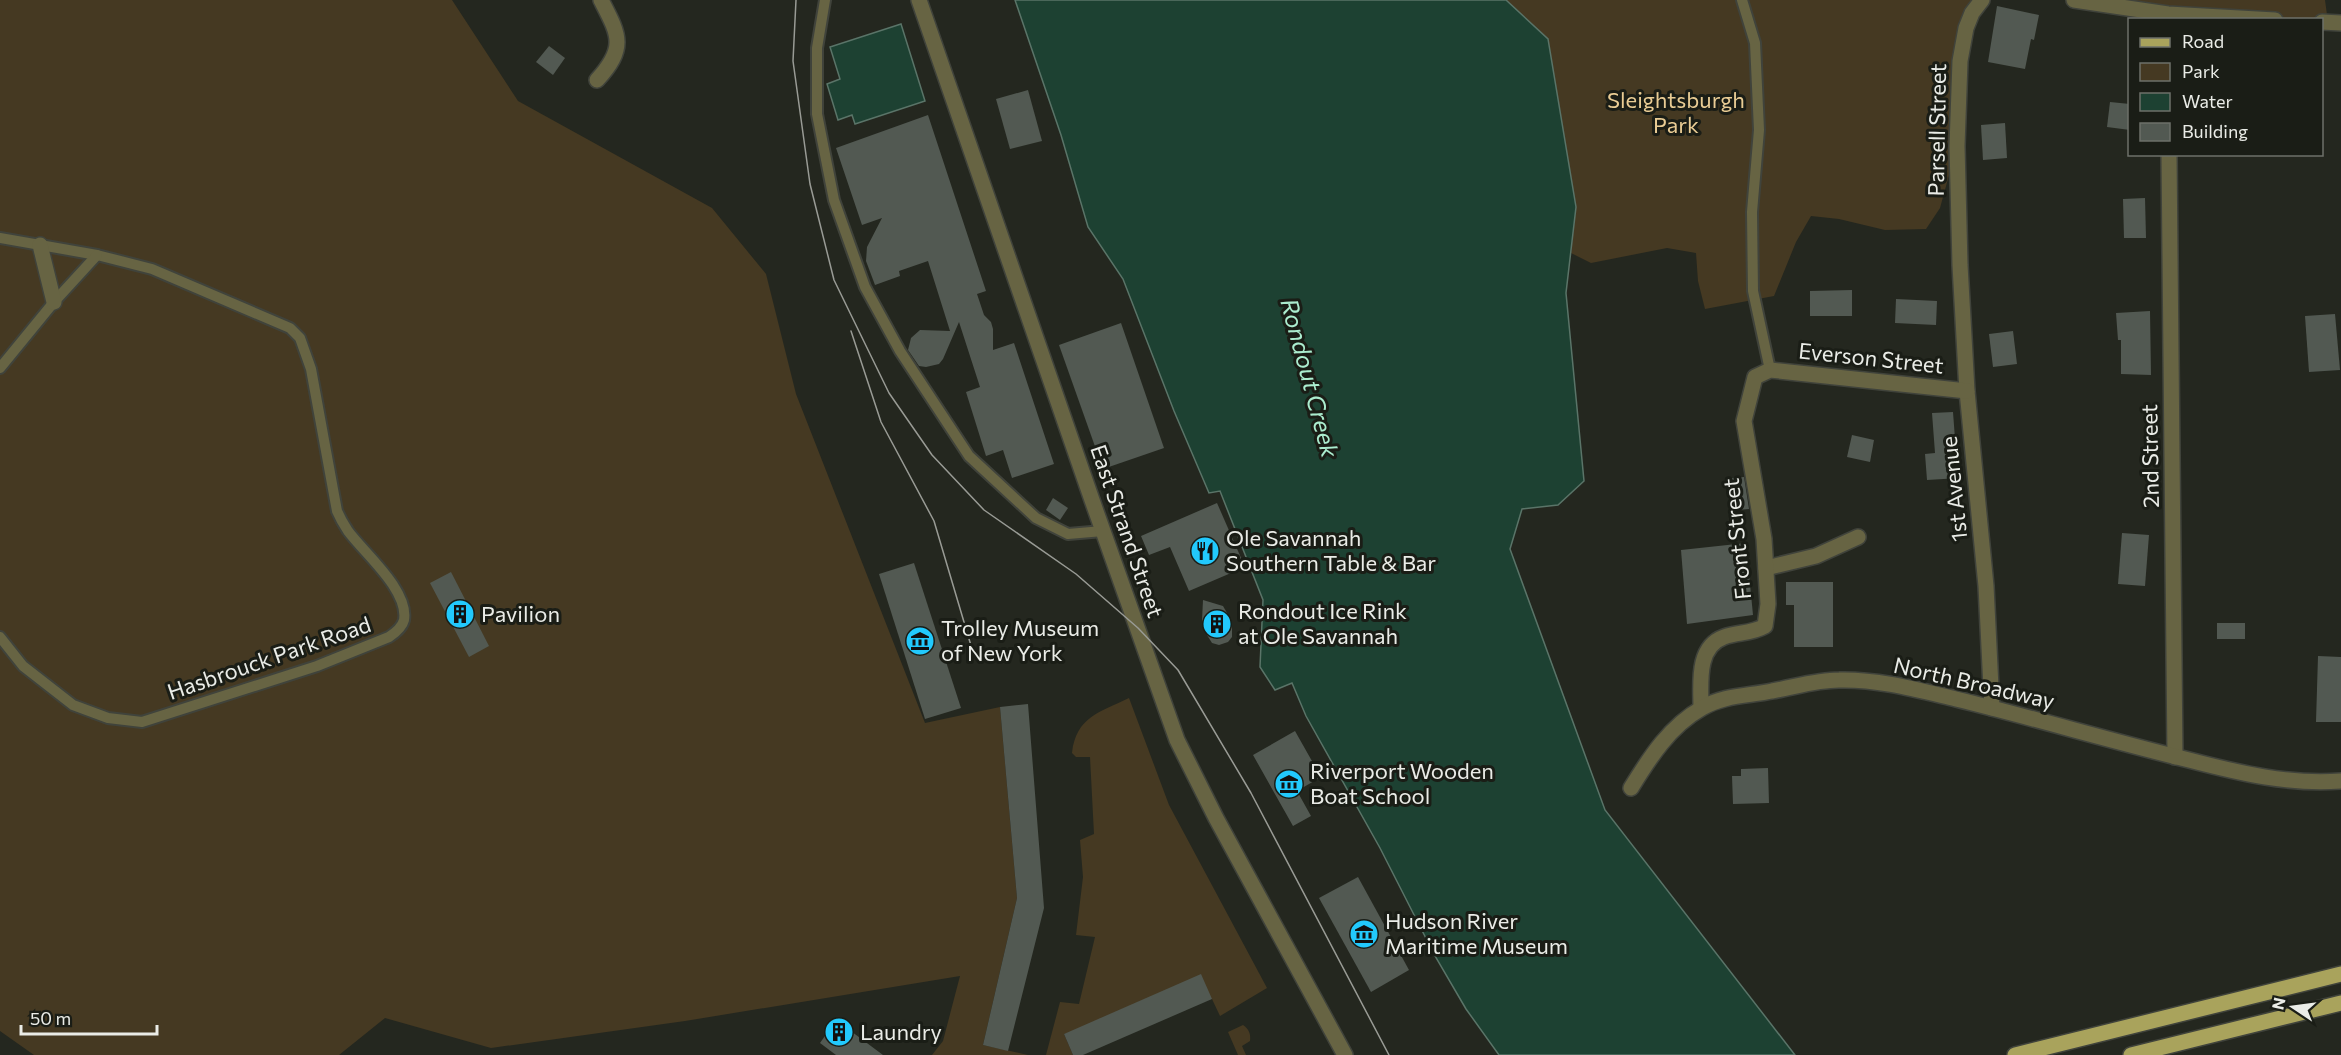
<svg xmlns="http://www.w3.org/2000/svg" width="2341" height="1055" viewBox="0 0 2341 1055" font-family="Commissioner,sans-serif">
<rect width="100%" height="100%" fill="#24271f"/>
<g fill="#453922">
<path d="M 0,0 L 452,0 L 518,101 L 712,208 L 766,274 L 796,394 L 925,723 L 1000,707 L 1017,898 L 983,1045 L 1028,1055 L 932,1055 L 943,1041 L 960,976 L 685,1021 L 491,1048 L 385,1018 L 339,1055 L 34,1055 L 0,1031 Z"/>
<path d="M 1506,0 L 1982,0 L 1966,28 L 1957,146 L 1940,208 L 1926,229 L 1885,230 L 1839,219 L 1811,216 L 1796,242 L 1774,296 L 1705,309 L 1698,281 L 1696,253 L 1667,248 L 1591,263 L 1571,253 L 1576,207 L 1548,39 Z"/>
<path d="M 2074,0 L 2325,0 L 2328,22 L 2322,20 L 2275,19 Z"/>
<path d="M 1129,698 L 1169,805 L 1267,988 L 1220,1016 L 1212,999 L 1064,1034 L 1073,1055 L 1046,1055 L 1060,1002 L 1079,1004 L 1095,937 L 1076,935 L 1083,877 L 1080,840 L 1094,834 L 1090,757 L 1076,757 L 1072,753 C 1076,717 1100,712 1129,698 Z"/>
<path d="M 1243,1025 C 1249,1029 1251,1034 1250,1041 L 1242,1046 L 1246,1055 L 1238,1055 L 1228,1032 Z"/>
</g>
<g fill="#1d4132" stroke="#5a7468" stroke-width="1.5">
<path d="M 1015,0 L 1506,0 L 1548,39 L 1576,207 L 1566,293 L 1584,481 L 1558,505 L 1522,509 L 1510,549 L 1605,810 L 1795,1055 L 1499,1055 L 1466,1009 L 1435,956 L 1380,848 L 1306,716 L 1292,683 L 1275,690 L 1260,667 L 1263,600 L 1220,491 L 1209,493 L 1174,411 L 1123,279 L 1088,227 L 1061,135 Z"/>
<path d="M 901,24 L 925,101 L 855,124 L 852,115 L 838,120 L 827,84 L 840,79 L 830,47 Z"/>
</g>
<g fill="#525952">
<path d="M 1997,6 L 2039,15 L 2034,40 L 2031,39 L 2025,69 L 1988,62 Z"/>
<path d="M 549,46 L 565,58 L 553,75 L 536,62 Z"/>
<path d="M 1028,90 L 1042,141 L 1010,149 L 996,99 Z"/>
<path d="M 2110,102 L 2130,104 L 2130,130 L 2107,127 Z"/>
<path d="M 928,115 L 986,291 L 977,294 L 984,315 L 991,322 L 993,329 L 993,350 L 1014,343 L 1054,464 L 1012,478 L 1003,450 L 986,456 L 966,392 L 980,387 L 959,322 L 943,359 L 939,364 L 926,367 L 919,366 L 908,350 L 911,338 L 920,330 L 950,331 L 928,261 L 899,271 L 900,276 L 875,285 L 866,261 L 867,247 L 882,218 L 862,225 L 836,148 Z"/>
<path d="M 2005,123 L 2007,158 L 1983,160 L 1981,125 Z"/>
<path d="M 2145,198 L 2146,238 L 2124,238 L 2123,199 Z"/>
<path d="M 1852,290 L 1852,316 L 1810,316 L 1810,291 Z"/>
<path d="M 1896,299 L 1937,301 L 1936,325 L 1895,323 Z"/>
<path d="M 2150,311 L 2151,375 L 2121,374 L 2121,340 L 2118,340 L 2116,313 Z"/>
<path d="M 2335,314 L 2340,370 L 2309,372 L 2305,316 Z"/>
<path d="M 1121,323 L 1164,448 L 1103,469 L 1059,345 Z"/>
<path d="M 2013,331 L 2017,364 L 1993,367 L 1989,334 Z"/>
<path d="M 1953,412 L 1956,452 L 1959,452 L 1960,478 L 1927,480 L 1925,454 L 1935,453 L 1932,413 Z"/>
<path d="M 1852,435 L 1874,440 L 1870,462 L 1847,457 Z"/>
<path d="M 1744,477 L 1749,509 L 1737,510 L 1732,478 Z"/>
<path d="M 1053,498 L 1068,508 L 1060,520 L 1046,510 Z"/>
<path d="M 1217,503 L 1245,567 L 1189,591 L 1170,547 L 1149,555 L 1141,536 Z"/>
<path d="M 2122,533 L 2149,535 L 2145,586 L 2118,584 Z"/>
<path d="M 1746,543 L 1753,615 L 1687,624 L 1681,550 Z"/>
<path d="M 914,563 L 961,708 L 925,719 L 879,574 Z"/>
<path d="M 451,572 L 489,646 L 469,657 L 430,583 Z"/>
<path d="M 1786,582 L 1833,582 L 1833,647 L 1794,647 L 1794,605 L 1786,605 Z"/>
<path d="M 1203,600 L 1223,606 L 1227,613 L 1232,628 L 1232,637 L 1228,642 L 1219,645 L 1212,643 L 1207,635 L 1202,620 Z"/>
<rect x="2217" y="623" width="28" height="16"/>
<path d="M 2318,656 L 2341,657 L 2341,722 L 2316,722 Z"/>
<path d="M 1028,704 L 1044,908 L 1008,1051 L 983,1045 L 1017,898 L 1000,707 Z"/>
<path d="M 1295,731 L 1321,777 L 1297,791 L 1311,816 L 1293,826 L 1253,755 Z"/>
<path d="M 1768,768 L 1769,803 L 1733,804 L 1732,776 L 1741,776 L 1741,769 Z"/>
<path d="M 1358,877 L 1409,970 L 1371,992 L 1319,898 Z"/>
<path d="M 1201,974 L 1212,999 L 1083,1055 L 1073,1055 L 1064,1034 Z"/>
<path d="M 836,1020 L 883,1055 L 836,1055 L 820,1043 Z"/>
</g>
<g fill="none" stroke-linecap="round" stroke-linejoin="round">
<g stroke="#40433b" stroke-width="14">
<g id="service">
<path d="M 825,0 L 817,48 L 817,114 L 834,200 L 865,287 L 900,351 L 969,456 L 1036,518 L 1068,534 L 1103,531"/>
<path d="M 1742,0 L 1755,43 L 1759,130 L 1752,212 L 1753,291 L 1770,370"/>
<path d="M 0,238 L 97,255 L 152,269 L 290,328 L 300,338 L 311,369 L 337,511 C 340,518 344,525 348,531 C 364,553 409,590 404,620 C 402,628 395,633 389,637 L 317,666 L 142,722 L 108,718 L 73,705 L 23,666 L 0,637"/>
<path d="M 0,368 L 54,302 L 97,255"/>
</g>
</g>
<g stroke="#40433b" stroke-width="18">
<g id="minor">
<path d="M 1982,0 L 1972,13 L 1966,28 L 1960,61 L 1957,146 L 1960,265 L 1967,391 L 1986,586 L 1992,708"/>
<path d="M 2074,0 L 2168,14 L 2275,20"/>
<path d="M 2322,22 L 2341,23"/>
<path d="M 597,80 C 627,47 619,35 601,0"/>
<path d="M 2169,154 L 2175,757"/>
<path d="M 40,245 L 54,302"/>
<path d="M 1766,568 L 1816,556 L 1858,537"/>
<path d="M 1701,708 C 1701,684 1696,647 1724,637 C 1738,632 1751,634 1765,626 L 1768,604 L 1764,539 L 1744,421 L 1755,377 L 1770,370 L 1967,391"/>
<path d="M 1631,788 C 1650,757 1670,726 1702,708 C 1724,695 1748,696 1772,691 C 1795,687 1816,680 1839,680 C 1879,679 1918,690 1956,699 C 2034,718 2111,741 2189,760 C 2239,773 2289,785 2341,781"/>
</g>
</g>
<g stroke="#40433b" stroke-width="18">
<path id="tertiary" d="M 919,0 L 1092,500 L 1177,740 L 1216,818 L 1345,1055"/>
</g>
<g stroke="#40433b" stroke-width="18">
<g id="primary">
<path d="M 2015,1055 L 2341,974"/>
<path d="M 2131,1055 L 2341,1003"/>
</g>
</g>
<use href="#service" stroke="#676443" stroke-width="10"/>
<use href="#minor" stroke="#676443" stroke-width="15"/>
<use href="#tertiary" stroke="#676443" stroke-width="15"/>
<use href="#primary" stroke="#a9a35c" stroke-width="15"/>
<g stroke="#999b95" stroke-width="1.5">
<path d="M 796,0 L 793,61 L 810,184 L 834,280 L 889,393 L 932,455 L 984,510 L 1076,574 L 1138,628 L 1178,670 L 1251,793 L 1389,1055"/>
<path d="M 851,331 L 881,422 L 934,521 L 972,649"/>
</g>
</g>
<defs>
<g id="restaurant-disc" transform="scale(1.5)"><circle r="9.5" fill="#22c9fd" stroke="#1a1d16"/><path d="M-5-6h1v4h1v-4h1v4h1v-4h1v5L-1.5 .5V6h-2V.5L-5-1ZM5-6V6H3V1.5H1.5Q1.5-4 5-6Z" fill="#111"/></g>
<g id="building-disc" transform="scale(1.5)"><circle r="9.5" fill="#22c9fd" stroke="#1a1d16"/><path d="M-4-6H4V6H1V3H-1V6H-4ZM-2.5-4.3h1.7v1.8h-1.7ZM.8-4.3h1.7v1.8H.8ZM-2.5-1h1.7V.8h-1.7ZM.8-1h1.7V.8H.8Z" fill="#111"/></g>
<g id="museum-disc" transform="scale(1.5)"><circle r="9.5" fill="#22c9fd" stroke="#1a1d16"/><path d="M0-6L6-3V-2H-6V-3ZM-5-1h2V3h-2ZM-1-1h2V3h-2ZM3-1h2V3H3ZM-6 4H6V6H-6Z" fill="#111"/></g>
</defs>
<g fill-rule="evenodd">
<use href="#restaurant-disc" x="1205" y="551"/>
<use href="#building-disc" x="460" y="614"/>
<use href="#building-disc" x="1217" y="624"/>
<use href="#museum-disc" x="920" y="641"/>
<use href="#museum-disc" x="1289" y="784"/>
<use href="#museum-disc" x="1364" y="934"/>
<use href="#building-disc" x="839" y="1032"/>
</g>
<g text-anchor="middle" stroke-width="6" stroke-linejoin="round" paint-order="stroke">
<g font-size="22" fill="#e9cc94" stroke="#1a1d16">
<text x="1676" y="108">Sleightsburgh<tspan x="1676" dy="25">Park</tspan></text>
</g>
<g font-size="22" fill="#eaece7" stroke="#1a1d16">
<text transform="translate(1937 130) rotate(-89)" y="8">Parsell Street</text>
<text transform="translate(1871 358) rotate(6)" y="8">Everson Street</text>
<text transform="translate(2150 456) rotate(-91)" y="8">2nd Street</text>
<text transform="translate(1954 489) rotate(-96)" y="8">1st Avenue</text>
<text transform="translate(1127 531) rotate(71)" y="8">East Strand Street</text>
<text transform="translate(1737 539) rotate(-96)" y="8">Front Street</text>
<text transform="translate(269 658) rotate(-19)" y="8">Hasbrouck Park Road</text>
<text transform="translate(1974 683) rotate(13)" y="8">North Broadway</text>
</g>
<g font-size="22" fill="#eaece7" stroke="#1a1d16" text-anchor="start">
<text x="1226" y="546">Ole Savannah<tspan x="1226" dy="25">Southern Table &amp; Bar</tspan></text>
<text x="1238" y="619">Rondout Ice Rink<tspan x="1238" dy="25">at Ole Savannah</tspan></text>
<text x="481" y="622">Pavilion</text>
<text x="941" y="636">Trolley Museum<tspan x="941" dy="25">of New York</tspan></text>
<text x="1310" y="779">Riverport Wooden<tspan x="1310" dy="25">Boat School</tspan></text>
<text x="1385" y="929">Hudson River<tspan x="1385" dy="25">Maritime Museum</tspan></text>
<text x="860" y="1040">Laundry</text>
</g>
<g font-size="24" font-style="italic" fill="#abedcf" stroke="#1a1d16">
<text transform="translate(1309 378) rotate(75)" y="8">Rondout Creek</text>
</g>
</g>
<rect x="2128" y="18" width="195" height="138" fill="#1a1d16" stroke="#6d706a" stroke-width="1.5"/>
<rect x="2140" y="38" width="30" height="9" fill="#a9a35c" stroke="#6d706a" stroke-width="1.5"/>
<text x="2182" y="48" font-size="18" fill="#eaece7">Road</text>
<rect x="2140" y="63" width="30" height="18" fill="#453922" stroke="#6d706a" stroke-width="1.5"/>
<text x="2182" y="78" font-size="18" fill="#eaece7">Park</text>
<rect x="2140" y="93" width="30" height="18" fill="#1d4132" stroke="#6d706a" stroke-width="1.5"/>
<text x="2182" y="108" font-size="18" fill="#eaece7">Water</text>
<rect x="2140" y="123" width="30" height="18" fill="#525952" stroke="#6d706a" stroke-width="1.5"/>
<text x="2182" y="138" font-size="18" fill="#eaece7">Building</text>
<g transform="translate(2293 1007) rotate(283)" stroke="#1a1d16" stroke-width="4.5" paint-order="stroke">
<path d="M0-4.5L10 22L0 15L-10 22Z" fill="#eaece7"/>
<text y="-9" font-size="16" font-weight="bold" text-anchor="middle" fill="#eaece7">N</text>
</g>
<path d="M21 1025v9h136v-9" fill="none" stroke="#eaece7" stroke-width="3"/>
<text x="30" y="1025" font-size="18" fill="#eaece7" stroke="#1a1d16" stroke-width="4.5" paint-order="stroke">50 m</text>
</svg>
